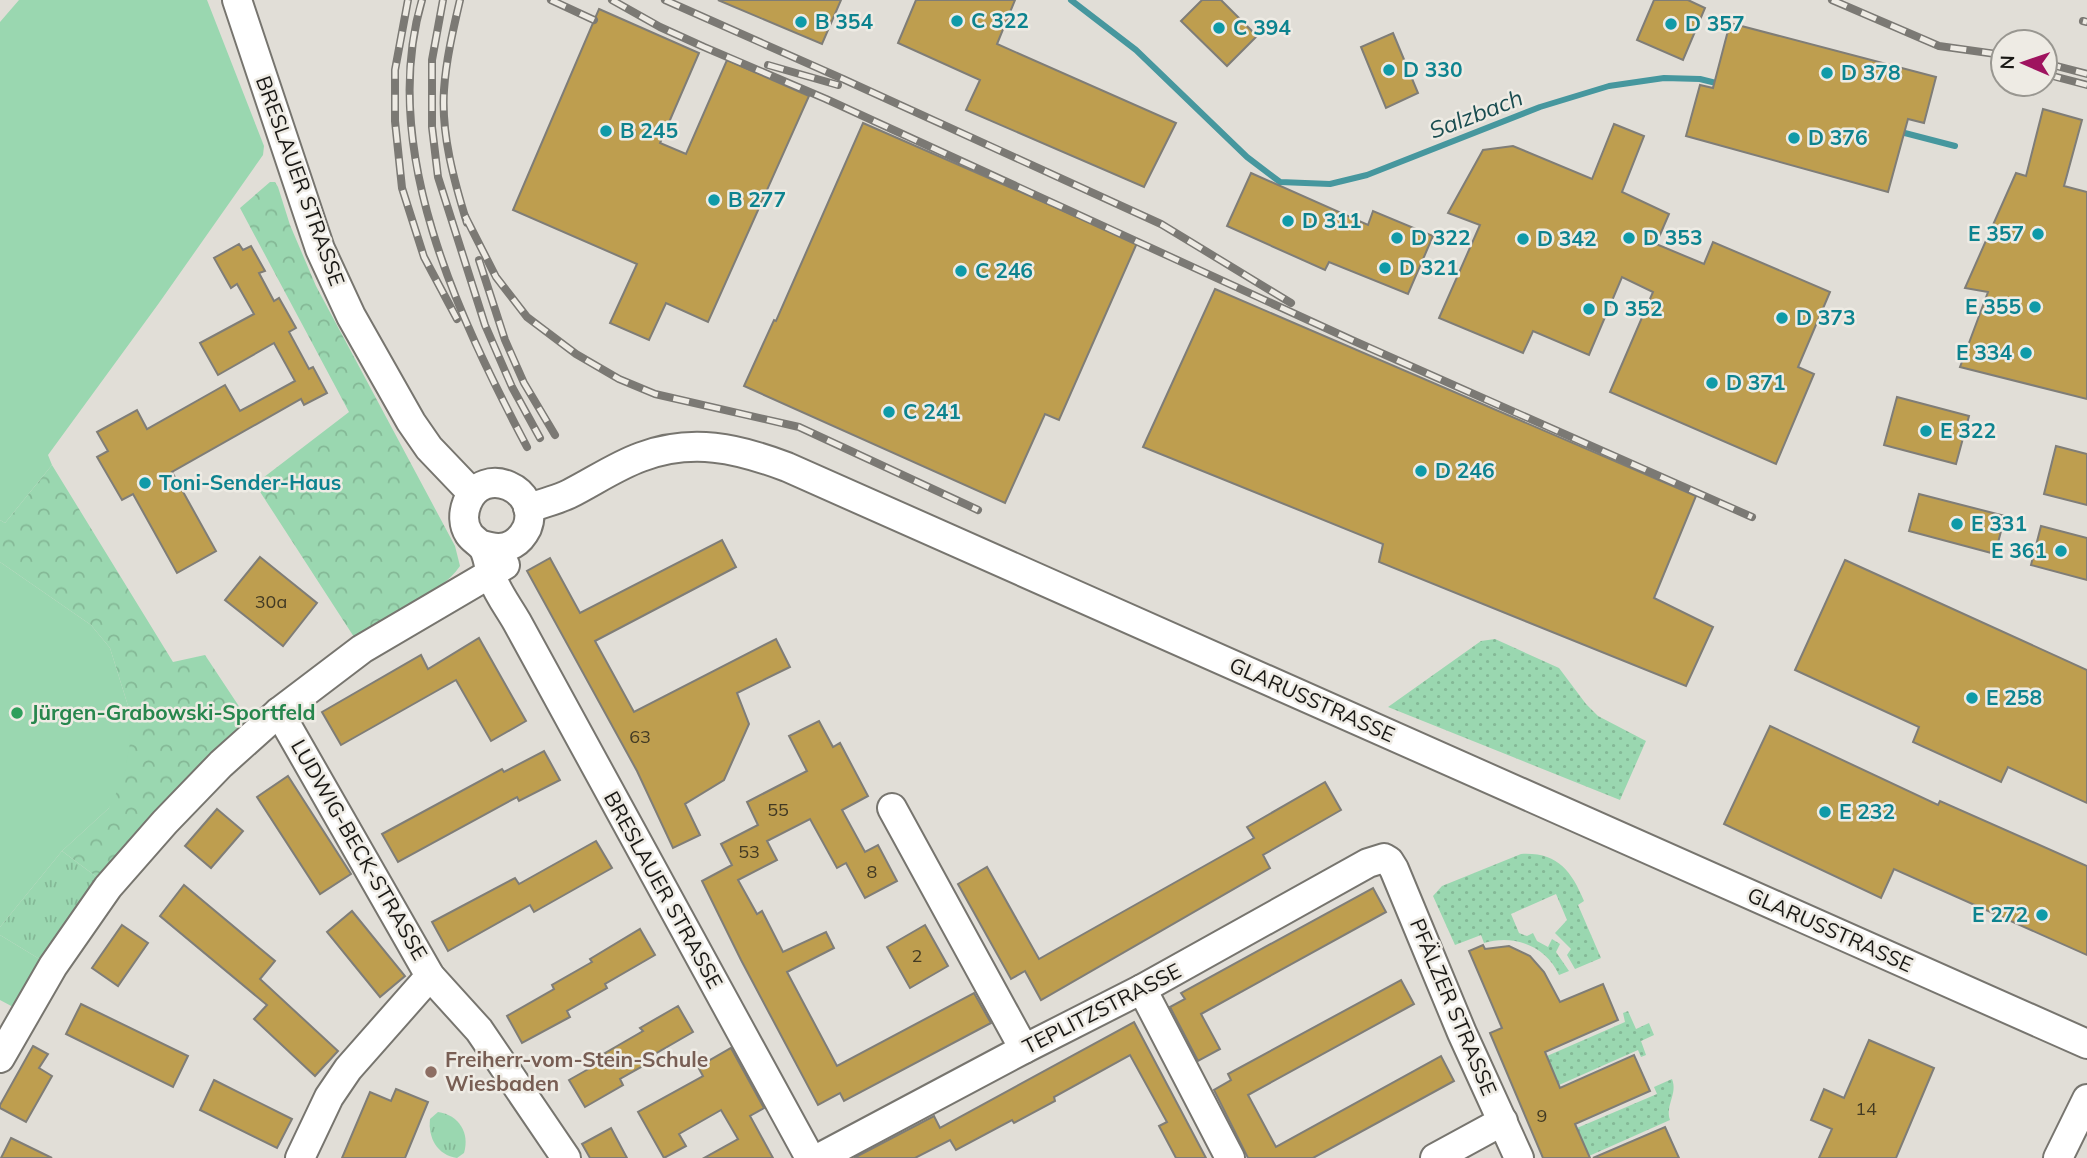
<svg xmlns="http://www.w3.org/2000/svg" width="2087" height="1158" viewBox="0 0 2087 1158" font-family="Mulish,sans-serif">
<defs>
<pattern id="grass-dots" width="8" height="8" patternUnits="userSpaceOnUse" patternTransform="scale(1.75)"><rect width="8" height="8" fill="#9ad7b0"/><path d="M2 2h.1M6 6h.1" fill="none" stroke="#84b896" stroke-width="1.8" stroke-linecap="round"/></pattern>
<pattern id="forest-crowns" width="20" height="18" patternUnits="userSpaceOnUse" patternTransform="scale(1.75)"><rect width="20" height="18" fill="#9ad7b0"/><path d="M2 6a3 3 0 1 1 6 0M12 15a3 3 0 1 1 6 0" fill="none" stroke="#84b896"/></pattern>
<pattern id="park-tufts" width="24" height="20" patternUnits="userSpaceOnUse" patternTransform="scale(1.75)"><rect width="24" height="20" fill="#9ad7b0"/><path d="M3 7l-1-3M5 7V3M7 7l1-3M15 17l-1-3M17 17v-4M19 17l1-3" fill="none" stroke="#84b896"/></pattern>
</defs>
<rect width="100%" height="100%" fill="#e1ded7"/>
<g fill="url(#grass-dots)">
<path d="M 1495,639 L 1559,668 L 1586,704 L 1598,716 L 1646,741 L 1620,800 L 1388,707 L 1481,641 Z"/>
<path d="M 1521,854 C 1557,852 1571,870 1584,901 L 1578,905 L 1601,958 L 1575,969 L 1567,955 L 1571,949 L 1555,933 L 1567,920 L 1556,894 L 1511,914 L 1519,933 L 1527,936 L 1533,933 L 1537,941 L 1548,947 L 1552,939 L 1560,944 L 1556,952 L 1569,971 L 1559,975 C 1546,946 1514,934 1484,943 L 1481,935 L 1455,945 L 1433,896 L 1442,886 Z"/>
<path d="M 1628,1011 L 1636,1029 L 1649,1023 L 1654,1035 L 1641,1041 L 1646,1055 L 1641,1057 L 1638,1050 L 1559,1085 L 1547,1056 L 1625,1022 L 1623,1013 Z"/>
<path d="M 1672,1079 C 1678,1094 1665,1105 1670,1120 L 1589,1156 L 1577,1128 L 1657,1094 L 1654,1087 Z"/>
</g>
<g fill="url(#forest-crowns)">
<path d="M 270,182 L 275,182 L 278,187 L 290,225 L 316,286 L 455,546 L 460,566 C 440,595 385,620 354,637 L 255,484 L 349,412 L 240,208 Z"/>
<path d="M 52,465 L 173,662 L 205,655 L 250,723 L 106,884 L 62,851 L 109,808 L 129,709 L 110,648 L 91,625 L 0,562 L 0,520 L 5,523 Z"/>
</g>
<g fill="url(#park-tufts)">
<path d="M 62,851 L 106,884 L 46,963 L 0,935 L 0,927 Z"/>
<path d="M 438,1112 C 459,1115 470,1133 464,1153 L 457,1158 C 437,1155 428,1138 430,1119 Z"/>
</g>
<g fill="#9ad7b0">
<path d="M 19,0 L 207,0 L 264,146 L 263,155 L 159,303 L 48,455 L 52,465 L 5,523 L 0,520 L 0,22 Z"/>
<path d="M 0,562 L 91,625 L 110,648 L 129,709 L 130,743 L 124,777 L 109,808 L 62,851 L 0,927 Z"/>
<path d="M 0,935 L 46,963 L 15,1008 L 0,1000 Z"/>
</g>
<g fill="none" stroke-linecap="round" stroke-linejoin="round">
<g stroke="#46979e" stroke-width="6">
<path d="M 1071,0 L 1136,50 L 1247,157 L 1280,182 L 1330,184 L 1367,175 L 1540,107 L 1609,86 L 1664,78 L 1700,79 L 1720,84"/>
<path d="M 1897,131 L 1955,146"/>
</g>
</g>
<g fill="#be9e4f" stroke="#7f7d77" stroke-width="2">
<path d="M 718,0 L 841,0 L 822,44 Z"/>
<path d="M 916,0 L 1015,0 L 997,44 L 1176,123 L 1144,187 L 966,110 L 980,80 L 898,43 Z"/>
<path d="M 1202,0 L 1221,0 L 1257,36 L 1227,66 L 1181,21 Z"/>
<path d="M 1654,0 L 1688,0 L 1705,8 L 1683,60 L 1637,40 Z"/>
<path d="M 599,9 L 699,53 L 660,143 L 686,154 L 727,60 L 809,96 L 708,322 L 666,303 L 649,340 L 610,323 L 637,264 L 513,210 Z"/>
<path d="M 1730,23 L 1936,77 L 1924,123 L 1908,119 L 1888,192 L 1686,136 L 1700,85 L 1713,88 Z"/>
<path d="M 1393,33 L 1418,93 L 1386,108 L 1361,47 Z"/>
<path d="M 2043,109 L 2082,120 L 2064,186 L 2087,192 L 2087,399 L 1960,367 L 1988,292 L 1965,288 L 2016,173 L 2026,176 Z"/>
<path d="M 863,123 L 1137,243 L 1059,420 L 1045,414 L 1005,503 L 744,386 L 774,320 L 776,321 Z"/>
<path d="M 1614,124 L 1644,136 L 1622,192 L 1669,214 L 1656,244 L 1704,264 L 1713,242 L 1830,292 L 1798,367 L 1814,374 L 1776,464 L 1610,392 L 1653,292 L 1622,277 L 1589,355 L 1533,331 L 1523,353 L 1439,318 L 1480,225 L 1448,213 L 1483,150 L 1513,146 L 1592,179 Z"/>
<path d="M 1251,173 L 1368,225 L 1373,211 L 1433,236 L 1408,294 L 1329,262 L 1325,270 L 1227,226 Z"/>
<path d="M 239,244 L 243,250 L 251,246 L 265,271 L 259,273 L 274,301 L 279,298 L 296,328 L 289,332 L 309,369 L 313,367 L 327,393 L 304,405 L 301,399 L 172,472 L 216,551 L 177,573 L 133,494 L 122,500 L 97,457 L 108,451 L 97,432 L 137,410 L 147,429 L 225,385 L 240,411 L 295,381 L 274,343 L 218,375 L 200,343 L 254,314 L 237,284 L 231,288 L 214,258 Z"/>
<path d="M 1215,289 L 1696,496 L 1654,598 L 1713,627 L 1686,686 L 1379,562 L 1383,544 L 1143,447 Z"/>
<path d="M 1897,397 L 1969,416 L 1956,464 L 1884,445 Z"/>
<path d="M 2056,446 L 2087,454 L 2087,505 L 2044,494 Z"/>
<path d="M 1919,494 L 2005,516 L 1995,554 L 1909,531 Z"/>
<path d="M 2041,526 L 2087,538 L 2087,580 L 2031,565 Z"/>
<path d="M 722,540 L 736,567 L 595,641 L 634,712 L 776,639 L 790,667 L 737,693 L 749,724 L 724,780 L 685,804 L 700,835 L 673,848 L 637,771 L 527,571 L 550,558 L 580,613 Z"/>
<path d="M 260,557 L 317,603 L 283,646 L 225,600 Z"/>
<path d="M 1845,560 L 2087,670 L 2087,803 L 2008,767 L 2001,782 L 1913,742 L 1919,727 L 1795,670 Z"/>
<path d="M 479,638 L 526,721 L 491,741 L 456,680 L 341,745 L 322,712 L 421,655 L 428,669 Z"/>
<path d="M 819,721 L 833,747 L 840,743 L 868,796 L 842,810 L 865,852 L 878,845 L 897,881 L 865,898 L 846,863 L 837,868 L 810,819 L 767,841 L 777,860 L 738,880 L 757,914 L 762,911 L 783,952 L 826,932 L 834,948 L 787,972 L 837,1066 L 974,993 L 991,1023 L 844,1101 L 840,1093 L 818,1105 L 741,960 L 702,881 L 732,865 L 721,844 L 758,825 L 747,802 L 807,771 L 789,736 Z"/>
<path d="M 1770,726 L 1938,805 L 1940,801 L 2087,866 L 2087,955 L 1894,869 L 1881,898 L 1724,824 Z"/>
<path d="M 544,751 L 560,780 L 519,801 L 517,797 L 398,862 L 382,834 L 502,769 L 504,772 Z"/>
<path d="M 288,776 L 351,874 L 320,894 L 257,797 Z"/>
<path d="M 1325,782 L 1341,810 L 1263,855 L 1270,868 L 1041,1000 L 1025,971 L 1011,979 L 958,884 L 987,867 L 1039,959 L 1254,838 L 1247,827 Z"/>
<path d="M 217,809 L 243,831 L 211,868 L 185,846 Z"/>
<path d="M 596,841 L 612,868 L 534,912 L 530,905 L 448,951 L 432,922 L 515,878 L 519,884 Z"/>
<path d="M 184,885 L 275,961 L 260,979 L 338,1051 L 315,1076 L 254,1019 L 267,1005 L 160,916 Z"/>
<path d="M 1373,888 L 1386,912 L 1201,1014 L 1220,1049 L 1198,1061 L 1170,1007 L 1185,999 L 1181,993 Z"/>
<path d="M 352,911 L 405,976 L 380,997 L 327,932 Z"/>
<path d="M 122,925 L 148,943 L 118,986 L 92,968 Z"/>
<path d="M 925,925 L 948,966 L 910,988 L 887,947 Z"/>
<path d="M 640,929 L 655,955 L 605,984 L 607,988 L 567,1011 L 570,1017 L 522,1043 L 507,1016 L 554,989 L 552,985 L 592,962 L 590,959 Z"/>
<path d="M 1483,945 L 1485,949 L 1509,946 L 1530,956 L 1544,972 L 1560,1002 L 1603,984 L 1618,1020 L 1545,1052 L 1560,1088 L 1634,1055 L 1650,1091 L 1575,1124 L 1590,1158 L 1543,1158 L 1490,1033 L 1502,1028 L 1469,951 Z"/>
<path d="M 1401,980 L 1414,1004 L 1248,1095 L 1276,1147 L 1441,1056 L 1454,1081 L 1313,1158 L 1248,1158 L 1214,1090 L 1231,1080 L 1228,1074 Z"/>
<path d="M 81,1004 L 188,1056 L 173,1087 L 66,1034 Z"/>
<path d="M 678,1006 L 693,1032 L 655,1054 L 657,1058 L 620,1079 L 623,1085 L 585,1107 L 569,1080 L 608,1058 L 605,1053 L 643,1031 L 640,1028 Z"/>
<path d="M 1134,1022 L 1206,1158 L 1176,1158 L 1159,1126 L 1167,1122 L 1130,1055 L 1054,1097 L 1055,1101 L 1014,1123 L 1012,1120 L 956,1150 L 950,1140 L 915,1158 L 854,1158 L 934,1116 L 940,1128 Z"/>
<path d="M 1869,1040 L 1934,1068 L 1896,1158 L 1819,1158 L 1832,1129 L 1811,1120 L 1824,1089 L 1844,1098 Z"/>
<path d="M 33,1046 L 48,1054 L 39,1068 L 52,1076 L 26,1122 L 0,1108 L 0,1105 Z"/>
<path d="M 731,1048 L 764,1108 L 750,1116 L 773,1158 L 704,1158 L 738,1139 L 721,1110 L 679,1134 L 686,1146 L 664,1158 L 638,1112 L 703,1076 L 698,1067 Z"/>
<path d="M 214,1080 L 292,1119 L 277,1148 L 200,1110 Z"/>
<path d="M 396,1089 L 428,1102 L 405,1158 L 342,1158 L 370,1092 L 391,1101 Z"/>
<path d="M 1665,1127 L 1679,1158 L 1593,1158 Z"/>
<path d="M 611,1128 L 627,1158 L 590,1158 L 582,1144 Z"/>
<path d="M 11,1138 L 52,1158 L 1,1158 Z"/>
</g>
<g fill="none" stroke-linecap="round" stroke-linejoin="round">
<g stroke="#77756f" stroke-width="32">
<g id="minor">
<path d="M 237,0 L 320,249 L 351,316 L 411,422 L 429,448 L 472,493"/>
<path d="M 528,508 C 542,504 556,500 569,494 C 593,482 616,466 641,457 C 692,438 737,448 787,467 L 2087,1044"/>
<path d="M 482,545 C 493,548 503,550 513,544 C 520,540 524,534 527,528 C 542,489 483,463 467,503 C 463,513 463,525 469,534 C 473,540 480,543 484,549 C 489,559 489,570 493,580 C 499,595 509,608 517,622 L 810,1158"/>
<path d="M 279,712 L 430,976 L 479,1030 L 566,1158"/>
<path d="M 892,808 L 1024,1049"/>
<path d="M 1142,989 L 1230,1158"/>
<path d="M 0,1058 L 53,966 L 108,887 L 165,822 L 221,764 L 279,712 L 362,649 L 505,565"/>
<path d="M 300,1158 L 329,1097 L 348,1069 L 430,976"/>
<path d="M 819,1158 L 1024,1049 L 1142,989 L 1368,863 L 1384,858 L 1389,861 L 1394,869 L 1462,1033 L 1519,1158"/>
<path d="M 1435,1158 L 1503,1121"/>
<path d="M 2058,1158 L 2087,1099"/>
</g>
</g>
<use href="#minor" stroke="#fff" stroke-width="28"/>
<g stroke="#7b7974" stroke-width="8">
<g id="rail">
<path d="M 408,0 L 395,70 L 395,121 L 402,188 L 424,257 L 457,319"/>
<path d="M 422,0 C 378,149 459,318 527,447"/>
<path d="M 443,0 L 432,60 L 432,127 L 438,177 L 485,325 L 512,387 L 540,438"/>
<path d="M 460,0 C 453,30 446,60 444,90 C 441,134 454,181 467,223"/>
<path d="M 551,0 L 594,20"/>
<path d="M 612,0 L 660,27 L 704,47 L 826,99 L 1354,341 L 1752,517"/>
<path d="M 665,0 L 843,79 L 1161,224 L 1291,303"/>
<path d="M 1832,0 L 1939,46 L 2003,55"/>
<path d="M 2083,21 L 2087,22"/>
<path d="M 2045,63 L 2087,74"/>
<path d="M 768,65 L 838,85"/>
<path d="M 2045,74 L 2087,85"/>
<path d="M 465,216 L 496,277 L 527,317 L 576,354 L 619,379 L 655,394 L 799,427 L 978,510"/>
<path d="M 479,260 L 505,340 L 524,383 L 555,435"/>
</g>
</g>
<use href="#rail" stroke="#eeebe4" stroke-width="5" stroke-dasharray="16" stroke-linecap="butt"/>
</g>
<g fill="#0f9aa8" stroke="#eeebe4" stroke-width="2.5">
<circle cx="957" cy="21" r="7"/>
<circle cx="801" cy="22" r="7"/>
<circle cx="1671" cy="24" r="7"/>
<circle cx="1219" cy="28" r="7"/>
<circle cx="1389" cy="70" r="7"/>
<circle cx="1827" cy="73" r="7"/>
<circle cx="606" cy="131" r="7"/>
<circle cx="1794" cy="138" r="7"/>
<circle cx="714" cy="200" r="7"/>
<circle cx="1288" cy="221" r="7"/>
<circle cx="2038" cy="234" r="7"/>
<circle cx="1397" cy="238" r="7"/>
<circle cx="1629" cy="238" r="7"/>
<circle cx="1523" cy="239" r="7"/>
<circle cx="1385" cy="268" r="7"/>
<circle cx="961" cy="271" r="7"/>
<circle cx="2035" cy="307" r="7"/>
<circle cx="1589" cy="309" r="7"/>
<circle cx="1782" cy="318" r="7"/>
<circle cx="2026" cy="353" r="7"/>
<circle cx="1712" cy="383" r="7"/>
<circle cx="889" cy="412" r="7"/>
<circle cx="1926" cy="431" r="7"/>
<circle cx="1421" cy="471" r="7"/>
<circle cx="145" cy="483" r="7"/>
<circle cx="1957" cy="524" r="7"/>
<circle cx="2061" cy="551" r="7"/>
<circle cx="1972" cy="698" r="7"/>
<circle cx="1825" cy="812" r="7"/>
<circle cx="2042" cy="915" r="7"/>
</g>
<circle fill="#2e9e5b" stroke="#eeebe4" stroke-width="2.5" cx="17" cy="713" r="7"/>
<circle fill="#8d6e63" stroke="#eeebe4" stroke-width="2.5" cx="431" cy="1072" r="7"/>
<g text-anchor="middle" stroke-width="5" stroke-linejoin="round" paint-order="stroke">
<g font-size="18" fill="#423a24">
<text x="271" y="608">30a</text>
<text x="640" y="743">63</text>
<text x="778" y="816">55</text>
<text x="749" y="858">53</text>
<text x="872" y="878">8</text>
<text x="917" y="962">2</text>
<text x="1866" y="1115">14</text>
<text x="1542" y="1122">9</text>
</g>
<g font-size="21" font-weight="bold" fill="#0d838f" stroke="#eeebe4" text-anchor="start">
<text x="971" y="28">C 322</text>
<text x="815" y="29">B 354</text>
<text x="1685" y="31">D 357</text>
<text x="1233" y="35">C 394</text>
<text x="1403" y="77">D 330</text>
<text x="1841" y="80">D 378</text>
<text x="620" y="138">B 245</text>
<text x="1808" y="145">D 376</text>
<text x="728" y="207">B 277</text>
<text x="1302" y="228">D 311</text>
<text x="2024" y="241" text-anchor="end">E 357</text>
<text x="1411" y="245">D 322</text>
<text x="1643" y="245">D 353</text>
<text x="1537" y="246">D 342</text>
<text x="1399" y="275">D 321</text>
<text x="975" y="278">C 246</text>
<text x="2021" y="314" text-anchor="end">E 355</text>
<text x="1603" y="316">D 352</text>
<text x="1796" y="325">D 373</text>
<text x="2012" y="360" text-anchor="end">E 334</text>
<text x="1726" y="390">D 371</text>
<text x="903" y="419">C 241</text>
<text x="1940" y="438">E 322</text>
<text x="1435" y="478">D 246</text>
<text x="159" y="490">Toni-Sender-Haus</text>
<text x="1971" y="531">E 331</text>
<text x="2047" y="558" text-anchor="end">E 361</text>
<text x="1986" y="705">E 258</text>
<text x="1839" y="819">E 232</text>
<text x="2028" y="922" text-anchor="end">E 272</text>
</g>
<g font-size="21" fill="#191815" stroke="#eeebe4">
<text transform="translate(300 181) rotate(70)" y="7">BRESLAUER STRASSE</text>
<text transform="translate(1312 700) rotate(24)" y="7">GLARUSSTRASSE</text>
<text transform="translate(359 850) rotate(60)" y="7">LUDWIG-BECK-STRASSE</text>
<text transform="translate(663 890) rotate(61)" y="7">BRESLAUER STRASSE</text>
<text transform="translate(1830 930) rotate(24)" y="7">GLARUSSTRASSE</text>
<text transform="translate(1453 1007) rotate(67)" y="7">PFÄLZER STRASSE</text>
<text transform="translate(1102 1009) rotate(-27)" y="7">TEPLITZSTRASSE</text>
</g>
<g font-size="21" font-weight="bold" fill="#27864d" stroke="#eeebe4" text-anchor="start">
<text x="31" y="720">Jürgen-Grabowski-Sportfeld</text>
</g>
<g font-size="21" font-weight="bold" fill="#785e54" stroke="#eeebe4" text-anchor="start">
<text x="445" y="1067">Freiherr-vom-Stein-Schule<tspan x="445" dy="24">Wiesbaden</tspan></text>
</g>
<g font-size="23" font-style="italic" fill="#1a4d51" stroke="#eeebe4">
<text transform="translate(1476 114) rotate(-21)" y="8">Salzbach</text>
</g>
</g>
<g transform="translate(2024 63) rotate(272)"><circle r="33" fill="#eeebe4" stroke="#999791" stroke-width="2"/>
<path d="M0-5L12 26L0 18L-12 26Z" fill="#9f135f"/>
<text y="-10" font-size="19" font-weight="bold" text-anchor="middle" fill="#191815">N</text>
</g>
</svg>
